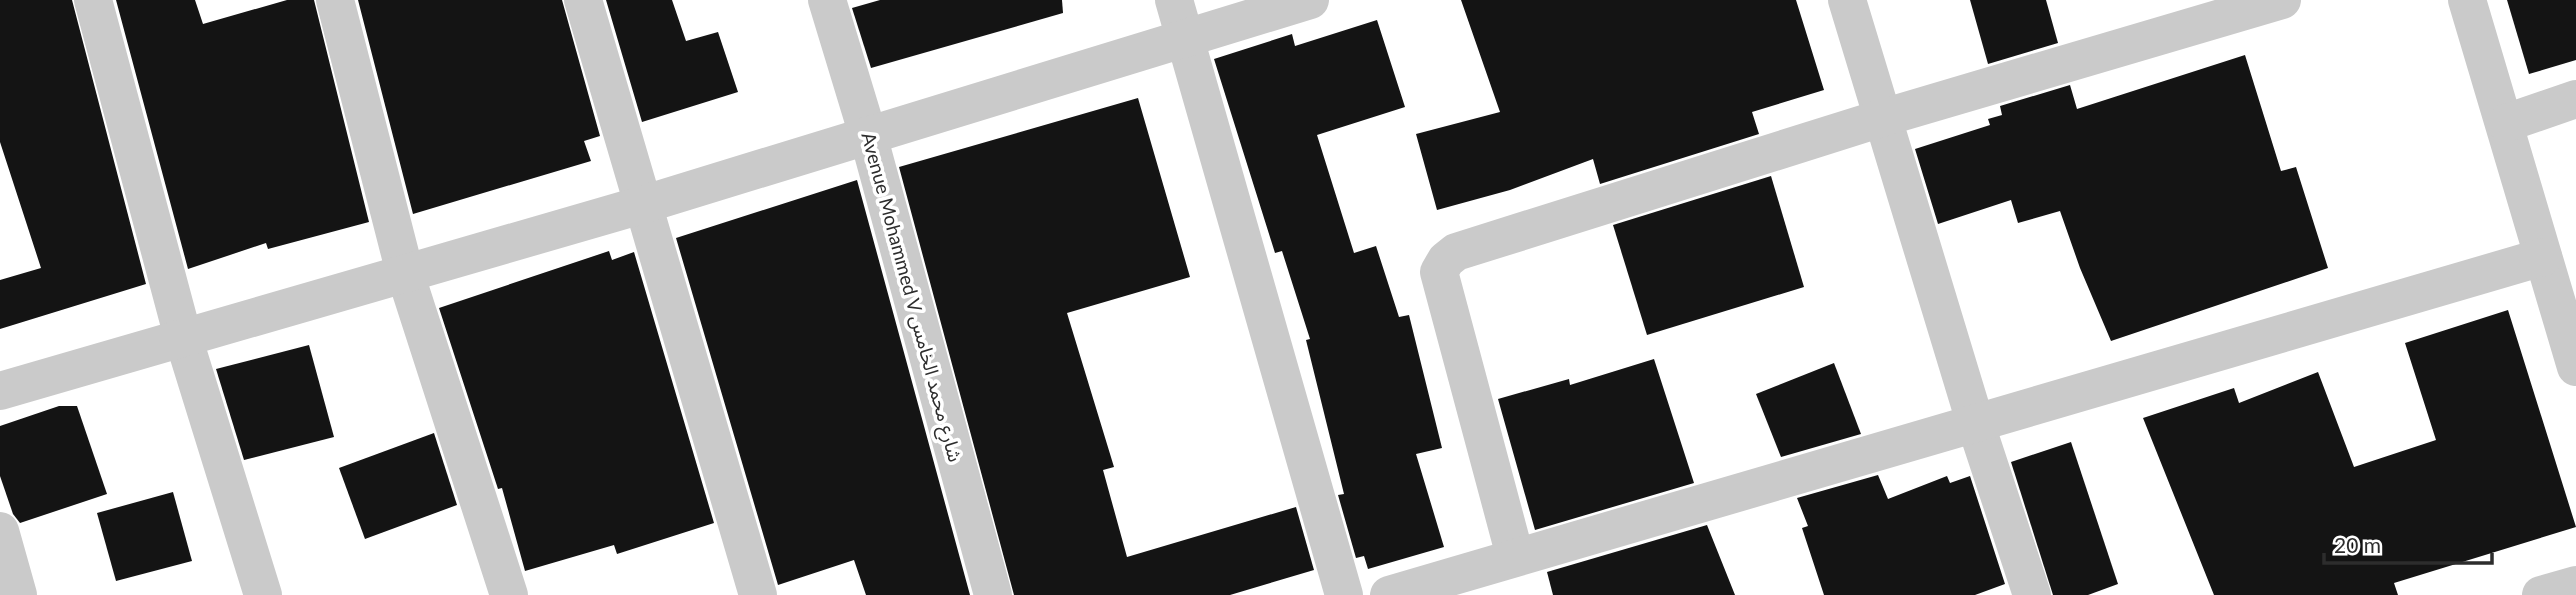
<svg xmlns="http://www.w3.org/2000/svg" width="2576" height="595" viewBox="0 0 2576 595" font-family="Lato,'Noto Sans Arabic',sans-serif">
<rect width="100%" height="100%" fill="#fff"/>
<g fill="#141414">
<path d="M 0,0 L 72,0 L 146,284 L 0,329 L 0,280 L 41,268 L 0,142 Z"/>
<path d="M 116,0 L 195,0 L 203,24 L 287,0 L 314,0 L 369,222 L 268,249 L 266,243 L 188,269 Z"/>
<path d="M 358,0 L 562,0 L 600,136 L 584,141 L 591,161 L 413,214 Z"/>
<path d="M 606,0 L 672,0 L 686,41 L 718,32 L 738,92 L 642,122 Z"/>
<path d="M 880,0 L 1062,0 L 1063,13 L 871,68 L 852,8 Z"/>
<path d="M 1461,0 L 1796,0 L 1824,90 L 1752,112 L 1759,134 L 1600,184 L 1593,159 L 1510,190 L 1437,210 L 1416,134 L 1500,112 Z"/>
<path d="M 1970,0 L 2046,0 L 2058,43 L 1988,64 Z"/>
<path d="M 2507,0 L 2576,0 L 2576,60 L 2529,74 Z"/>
<path d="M 1377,20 L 1405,107 L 1317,135 L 1354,253 L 1376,246 L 1399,317 L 1409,315 L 1442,448 L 1416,454 L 1444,547 L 1368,569 L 1364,556 L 1356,558 L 1338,495 L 1344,494 L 1306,340 L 1310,339 L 1282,251 L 1275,253 L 1214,59 L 1292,34 L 1295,46 Z"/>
<path d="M 2245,55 L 2281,171 L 2296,167 L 2328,268 L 2111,341 L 2080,268 L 2060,211 L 2018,223 L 2011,200 L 1938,224 L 1915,149 L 1990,125 L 1988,119 L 2002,115 L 2000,106 L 2070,85 L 2077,109 Z"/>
<path d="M 1138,98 L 1190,277 L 1067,313 L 1114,467 L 1103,470 L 1127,557 L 1296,507 L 1314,570 L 1230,595 L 1014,595 L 899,167 Z"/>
<path d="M 1771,176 L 1804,287 L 1647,335 L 1613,225 Z"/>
<path d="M 857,180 L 970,595 L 866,595 L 854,560 L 778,585 L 676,238 Z"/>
<path d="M 609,251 L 612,260 L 634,252 L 714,523 L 617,554 L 614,545 L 525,571 L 502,488 L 498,489 L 439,308 Z"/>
<path d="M 2508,310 L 2576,527 L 2394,583 L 2398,595 L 2214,595 L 2143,418 L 2234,388 L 2239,403 L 2318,372 L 2354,467 L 2436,440 L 2405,343 Z"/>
<path d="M 309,345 L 334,437 L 244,460 L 216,369 Z"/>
<path d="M 1654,359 L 1694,483 L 1535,530 L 1498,399 L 1569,379 L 1570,385 Z"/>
<path d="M 1834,363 L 1861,434 L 1781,457 L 1756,394 Z"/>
<path d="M 59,406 L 77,406 L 107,494 L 20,523 L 13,514 L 0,476 L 0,426 Z"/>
<path d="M 434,433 L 457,505 L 365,539 L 339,468 Z"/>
<path d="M 2071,442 L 2118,584 L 2088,595 L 2053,595 L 2011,462 Z"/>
<path d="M 1878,475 L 1888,499 L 1947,476 L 1950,483 L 1970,476 L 2005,584 L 1975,595 L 1824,595 L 1802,528 L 1808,526 L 1797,498 Z"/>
<path d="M 173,492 L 192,561 L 116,581 L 97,513 Z"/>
<path d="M 1707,525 L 1735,595 L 1553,595 L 1547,572 Z"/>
</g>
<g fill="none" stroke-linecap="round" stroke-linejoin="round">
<g stroke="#cacaca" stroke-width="38">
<path d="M 93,0 L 183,337 L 263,595"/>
<path d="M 335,0 L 405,273 L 509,595"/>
<path d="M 583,0 L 758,595"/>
<path d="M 827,0 L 868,135 L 993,595"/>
<path d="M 1174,0 L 1344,595"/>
<path d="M 1847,0 L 1976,425 L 2032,595"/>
<path d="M 2467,0 L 2576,367"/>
<path d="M 2506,123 L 2576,99"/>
<path d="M 0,391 L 645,204 L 1310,0"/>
<path d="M 0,531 L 18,595"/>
<path d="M 1515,556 L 1439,272 L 1446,260 L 1456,252 L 1882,118 L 2282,0"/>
<path d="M 1389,595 L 2543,257"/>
<path d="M 2541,595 L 2576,585"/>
</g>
</g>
<g text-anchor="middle" stroke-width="7" stroke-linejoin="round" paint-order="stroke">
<g font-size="19" fill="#2d2d2d" stroke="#fff">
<text transform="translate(912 297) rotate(75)" y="7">Avenue Mohammed V شارع محمد الخامس</text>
</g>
</g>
<path d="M2324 553v10h168v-10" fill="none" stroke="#2d2d2d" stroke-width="3.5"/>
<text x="2334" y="553" font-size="21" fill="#2d2d2d" stroke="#ffffff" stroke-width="5" paint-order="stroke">20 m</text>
</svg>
